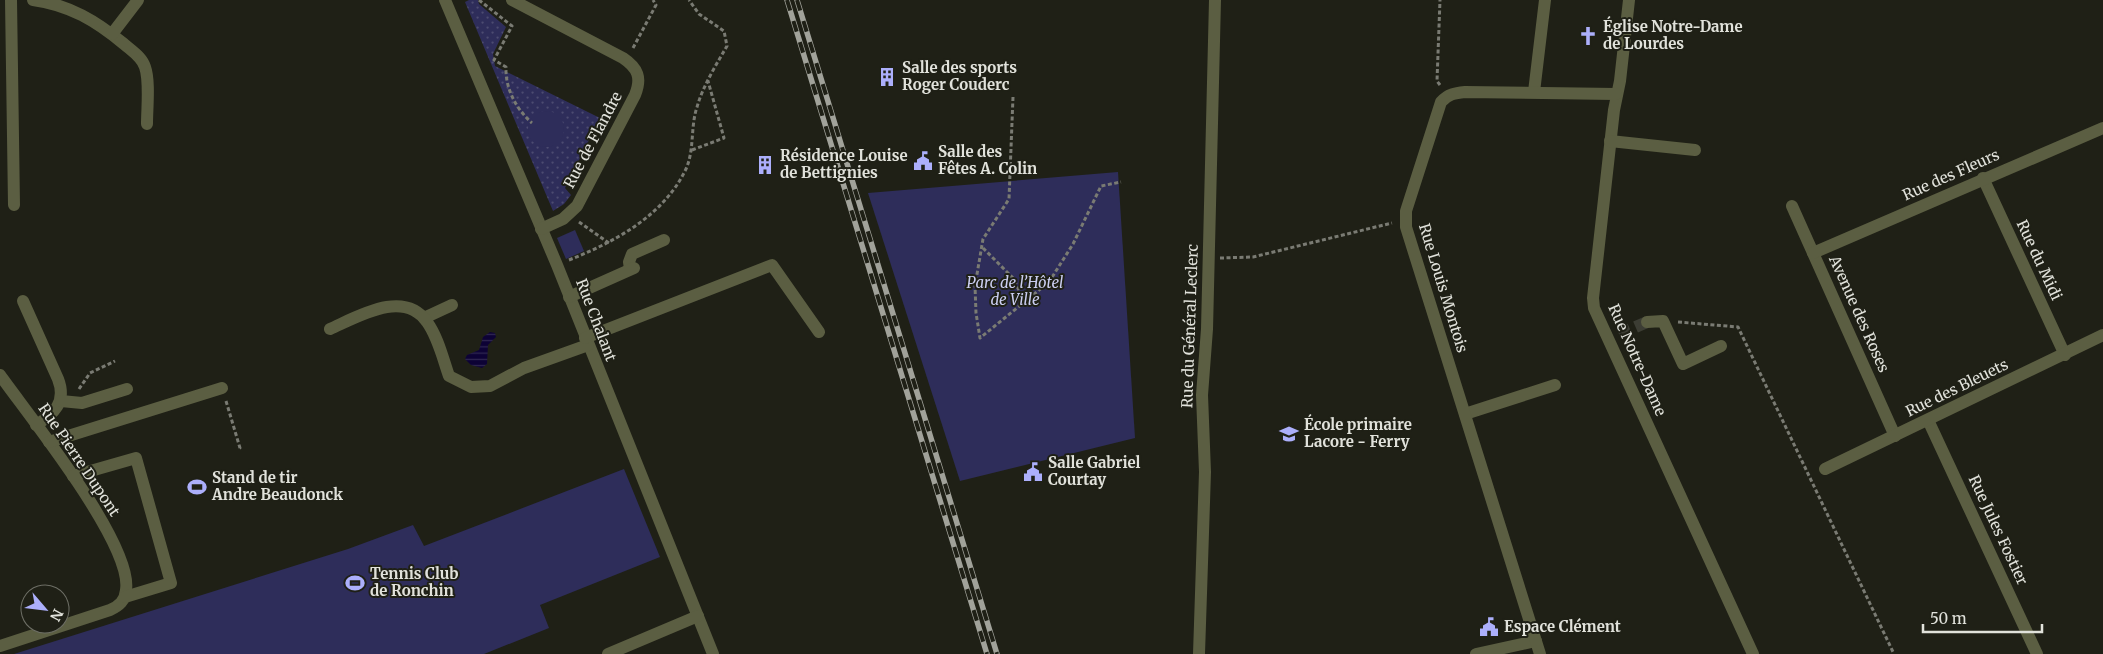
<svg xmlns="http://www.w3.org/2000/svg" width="2103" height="654" viewBox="0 0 2103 654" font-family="Merriweather,serif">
<defs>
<pattern id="grass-dots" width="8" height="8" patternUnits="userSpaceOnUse" patternTransform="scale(1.25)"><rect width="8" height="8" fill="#2e2d5a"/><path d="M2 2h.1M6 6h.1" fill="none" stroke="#4c4b71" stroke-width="1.8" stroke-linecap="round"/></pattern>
<pattern id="water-rules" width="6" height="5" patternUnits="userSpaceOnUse" patternTransform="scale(1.25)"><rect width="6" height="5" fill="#0d0235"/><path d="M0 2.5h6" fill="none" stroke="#302752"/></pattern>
</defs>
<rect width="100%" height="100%" fill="#1f2016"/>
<path fill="url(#grass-dots)" d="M 469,0 L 478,0 L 479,4 L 506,27 L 493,54 L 495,66 L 600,118 L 565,188 L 571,195 L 564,204 L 553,211 L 465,2 Z"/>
<g fill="#2e2d5a">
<circle cx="546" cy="129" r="18"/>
<path d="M 1118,172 L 1135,438 L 960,481 L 868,193 Z"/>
<path d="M 575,230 L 584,251 L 566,259 L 557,238 Z"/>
<path d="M 624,469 L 660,557 L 540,605 L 549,628 L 484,654 L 14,654 L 348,549 L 413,525 L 424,546 Z"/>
</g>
<path fill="url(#water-rules)" d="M 490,332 L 495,333 L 496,337 L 488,345 L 487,364 L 482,368 L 471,365 L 465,359 L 467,355 L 479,350 L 483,337 Z"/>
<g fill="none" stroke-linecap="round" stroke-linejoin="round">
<path stroke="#3c3d34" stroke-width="12" stroke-dasharray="12 6" stroke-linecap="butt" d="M 1619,334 L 1647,322"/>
<g stroke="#7a7b73" stroke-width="3" stroke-dasharray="4 2.5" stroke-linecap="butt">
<path d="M 479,0 L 512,26 L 494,60 L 506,67 C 505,88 516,109 532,123"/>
<path d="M 633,48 L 656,5 L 653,0"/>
<path d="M 1440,85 L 1437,81 L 1440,0"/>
<path d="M 1013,97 L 1009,199 L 983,239 L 975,286 L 976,313 L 980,338 L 1049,282 L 1073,244 L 1101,186 L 1121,182"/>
<path d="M 692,150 L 724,138 L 708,81"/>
<path d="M 579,222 L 609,243"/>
<path d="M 983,248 L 1014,279 L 1024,302"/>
<path d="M 1220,258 L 1253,257 L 1392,223"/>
<path d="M 569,260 C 614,242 662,217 685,171 C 695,151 690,128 697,107 C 703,86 716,65 727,46 L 724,31 L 699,14 L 689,0"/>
<path d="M 1678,322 L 1738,327 L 1894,654"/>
<path d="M 79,389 L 90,373 L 115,361"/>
<path d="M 226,401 L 240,448 L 238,449"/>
</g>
<g stroke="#5b5e42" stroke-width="12">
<path d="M 11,0 L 14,205"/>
<path d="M 33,0 C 70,5 96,21 124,44 C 132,51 142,57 145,67 C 150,81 147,108 147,124"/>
<path d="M 445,0 L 557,265 L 713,654"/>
<path d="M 512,0 L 623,58 C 638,68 642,78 635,95 L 577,206 L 563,219 L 541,229"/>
<path d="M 1629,0 L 1620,81 L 1614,110 L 1593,298 L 1594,308 L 1753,654"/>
<path d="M 112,34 L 138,0"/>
<path d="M 1534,92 L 1545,0"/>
<path d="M 1610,141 L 1695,150"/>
<path d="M 1983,178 L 2065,355"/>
<path d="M 1792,206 L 1895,436"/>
<path d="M 1813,253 L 2103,128"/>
<path d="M 630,269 L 629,262 L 632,254 L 664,240"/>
<path d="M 569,297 L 634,268"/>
<path d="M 23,301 L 58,379 C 67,402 54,414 36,425"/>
<path d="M 424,318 L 452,305"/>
<path d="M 1647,322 L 1663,321 L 1683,364 L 1721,346"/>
<path d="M 330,329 C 359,316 404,289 427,322 C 438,337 443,359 449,376 L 471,387 L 490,386 L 524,368 L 588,345"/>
<path d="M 585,338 L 772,265 L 819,332"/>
<path d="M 0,375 C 29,416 133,544 126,590 C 125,601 119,606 110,610 L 0,646"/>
<path d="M 61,401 L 82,403 L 127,389"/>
<path d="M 1465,414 L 1555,385"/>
<path d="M 1928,420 L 2037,654"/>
<path d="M 49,442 L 222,388"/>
<path d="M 1825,469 L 2103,335"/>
<path d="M 73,476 L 136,458 L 171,583 L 125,597"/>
<path d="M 608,654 L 698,616"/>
<path d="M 1199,654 L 1205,472 L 1202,395 L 1207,329 L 1215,0"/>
<path d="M 1476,654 L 1536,641"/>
<path d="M 1540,654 L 1406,227 L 1406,211 L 1441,102 C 1448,94 1455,93 1465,92 L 1616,94"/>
</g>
<g stroke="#a1a29a" stroke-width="5.5">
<g id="rail">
<path d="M 787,0 L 987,654"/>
<path d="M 797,0 L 997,654"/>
</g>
</g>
<use href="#rail" stroke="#1f2016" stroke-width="4" stroke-dasharray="11" stroke-linecap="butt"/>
</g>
<defs>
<g id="church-bare" transform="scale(1.5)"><path d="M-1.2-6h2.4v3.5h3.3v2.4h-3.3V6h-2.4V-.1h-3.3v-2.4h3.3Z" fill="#acaffb" stroke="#1f2016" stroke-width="2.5" paint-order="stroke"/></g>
<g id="building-bare" transform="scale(1.5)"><path d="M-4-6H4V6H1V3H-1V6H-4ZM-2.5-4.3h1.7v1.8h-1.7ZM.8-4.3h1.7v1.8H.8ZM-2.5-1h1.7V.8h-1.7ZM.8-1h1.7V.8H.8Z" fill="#acaffb" stroke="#1f2016" stroke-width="2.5" paint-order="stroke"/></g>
<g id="civic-bare" transform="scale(1.5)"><path d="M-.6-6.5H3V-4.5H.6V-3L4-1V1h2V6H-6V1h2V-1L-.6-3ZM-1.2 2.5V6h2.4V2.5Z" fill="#acaffb" stroke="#1f2016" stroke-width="2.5" paint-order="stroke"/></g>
<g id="school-bare" transform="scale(1.5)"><path d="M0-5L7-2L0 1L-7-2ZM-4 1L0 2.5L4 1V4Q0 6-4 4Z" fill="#acaffb" stroke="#1f2016" stroke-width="2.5" paint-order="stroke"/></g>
<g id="stadium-bare" transform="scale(1.5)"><path d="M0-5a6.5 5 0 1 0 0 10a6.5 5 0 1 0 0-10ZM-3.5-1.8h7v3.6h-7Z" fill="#acaffb" stroke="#1f2016" stroke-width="2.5" paint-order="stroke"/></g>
</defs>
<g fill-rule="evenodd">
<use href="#church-bare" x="1588" y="36"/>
<use href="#building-bare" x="887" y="77"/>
<use href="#civic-bare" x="923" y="161"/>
<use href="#building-bare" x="765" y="165"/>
<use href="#school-bare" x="1289" y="434"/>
<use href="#civic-bare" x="1033" y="472"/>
<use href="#stadium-bare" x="197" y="487"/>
<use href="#stadium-bare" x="355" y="583"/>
<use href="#civic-bare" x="1489" y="627"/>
</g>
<g text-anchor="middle" stroke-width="4" stroke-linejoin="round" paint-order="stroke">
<g font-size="15" font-weight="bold" fill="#e1e2db" stroke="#1f2016" text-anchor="start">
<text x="1603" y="32">Église Notre-Dame<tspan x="1603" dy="17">de Lourdes</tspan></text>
<text x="902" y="73">Salle des sports<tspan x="902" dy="17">Roger Couderc</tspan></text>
<text x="938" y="157">Salle des<tspan x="938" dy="17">Fêtes A. Colin</tspan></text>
<text x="780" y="161">Résidence Louise<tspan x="780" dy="17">de Bettignies</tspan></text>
<text x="1304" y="430">École primaire<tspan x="1304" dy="17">Lacore - Ferry</tspan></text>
<text x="1048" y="468">Salle Gabriel<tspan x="1048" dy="17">Courtay</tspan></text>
<text x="212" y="483">Stand de tir<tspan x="212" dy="17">Andre Beaudonck</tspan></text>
<text x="370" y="579">Tennis Club<tspan x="370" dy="17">de Ronchin</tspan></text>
<text x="1504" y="632">Espace Clément</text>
</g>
<g font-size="15" fill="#e1e2db" stroke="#1f2016">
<text transform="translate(593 140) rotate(-62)" y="5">Rue de Flandre</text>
<text transform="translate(1951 175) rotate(-24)" y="5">Rue des Fleurs</text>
<text transform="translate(2039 260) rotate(65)" y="5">Rue du Midi</text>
<text transform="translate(1443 288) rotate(73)" y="5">Rue Louis Montois</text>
<text transform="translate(1859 314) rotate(66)" y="5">Avenue des Roses</text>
<text transform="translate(596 320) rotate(69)" y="5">Rue Chalant</text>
<text transform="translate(1190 326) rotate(-88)" y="5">Rue du Général Leclerc</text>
<text transform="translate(1637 360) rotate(66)" y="5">Rue Notre-Dame</text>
<text transform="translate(1957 388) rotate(-26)" y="5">Rue des Bleuets</text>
<text transform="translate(79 460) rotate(56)" y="5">Rue Pierre Dupont</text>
<text transform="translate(1998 530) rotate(65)" y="5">Rue Jules Fostier</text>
</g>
<g font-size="15" font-style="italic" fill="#cbcef1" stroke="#1f2016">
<text x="1015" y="288">Parc de l’Hôtel<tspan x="1015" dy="17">de Ville</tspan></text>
</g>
</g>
<g transform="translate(45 609) rotate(118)"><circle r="24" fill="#1f2016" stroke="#6d6e65"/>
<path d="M0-4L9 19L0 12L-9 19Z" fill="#acaffb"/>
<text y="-8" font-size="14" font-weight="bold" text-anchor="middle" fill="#e1e2db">N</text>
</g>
<path d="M1923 624v8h119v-8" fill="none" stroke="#e1e2db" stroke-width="2.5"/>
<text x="1930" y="624" font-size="15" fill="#e1e2db" stroke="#1f2016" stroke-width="4" paint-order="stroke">50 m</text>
</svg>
